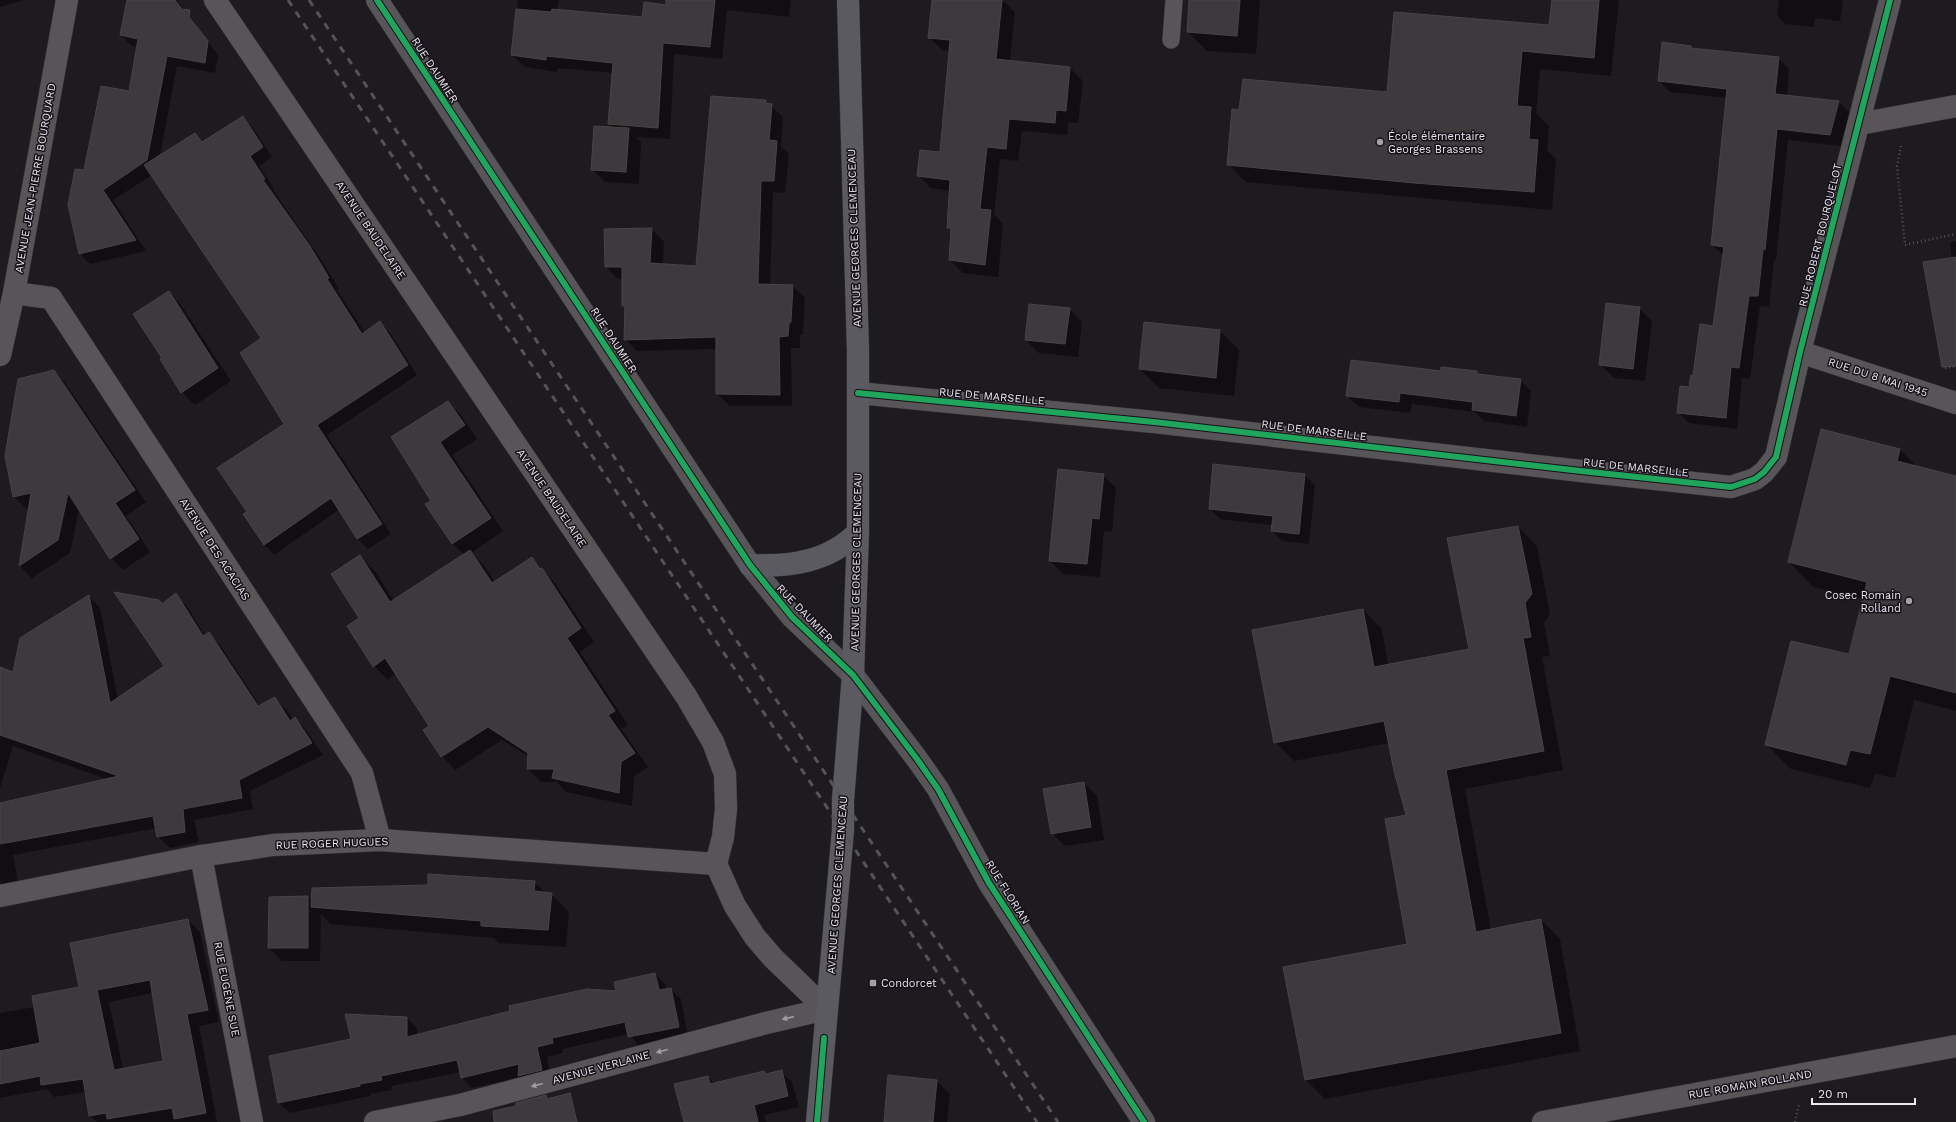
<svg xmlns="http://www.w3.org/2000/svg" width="1956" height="1122" viewBox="0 0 1956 1122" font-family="'Work Sans',sans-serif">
<rect width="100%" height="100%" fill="#1e1b20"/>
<g fill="#0007" fill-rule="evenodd">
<path d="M 0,0 L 24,0 L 0,7 Z"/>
<path d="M 128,0 L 177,0 L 218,55 L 215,73 L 177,66 L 160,156 L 195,134 L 204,142 L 242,117 L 253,128 L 272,157 L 259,166 L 274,189 L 273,190 L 320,258 L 339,289 L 337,290 L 365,333 L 380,322 L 390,333 L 417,375 L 327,435 L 391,534 L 368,549 L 358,539 L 340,509 L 274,555 L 264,544 L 248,512 L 286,424 L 263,338 L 152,175 L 113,200 L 146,251 L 90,264 L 80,254 L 69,205 L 85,172 L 130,92 L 138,47 L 131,45 L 121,35 Z"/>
<path d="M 518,0 L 559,0 L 557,11 L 643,18 L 667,6 L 667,0 L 791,0 L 789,17 L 727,10 L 722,59 L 674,54 L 670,139 L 636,137 L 641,142 L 639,184 L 605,182 L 592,169 L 614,128 L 609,123 L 613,73 L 558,68 L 557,72 L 525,67 L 512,55 Z"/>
<path d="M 933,0 L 1002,0 L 1015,12 L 1010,61 L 1070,68 L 1083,81 L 1078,123 L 1068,122 L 1067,135 L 1022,131 L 1018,161 L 1000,159 L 994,214 L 1003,224 L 998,277 L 963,273 L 950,260 L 952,231 L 948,227 L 950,191 L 931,188 L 918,175 L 940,153 L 950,51 L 942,50 L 929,37 Z"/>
<path d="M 1190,0 L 1260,0 L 1256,54 L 1207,51 L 1188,32 Z"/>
<path d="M 1553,0 L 1619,0 L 1611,76 L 1540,69 L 1536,113 L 1549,126 L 1547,150 L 1556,159 L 1552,210 L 1246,182 L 1228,164 L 1240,111 L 1388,93 L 1550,26 Z"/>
<path d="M 1779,0 L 1843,0 L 1840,21 L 1815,18 L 1814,27 L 1785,24 L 1777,15 Z"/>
<path d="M 1691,46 L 1693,49 L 1778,58 L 1789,69 L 1787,96 L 1839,102 L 1850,113 L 1841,146 L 1788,140 L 1776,260 L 1774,260 L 1769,307 L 1760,306 L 1750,379 L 1742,378 L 1737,429 L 1689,423 L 1678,412 L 1690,388 L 1714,327 L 1724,256 L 1712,245 L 1727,98 L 1670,92 L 1659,81 Z"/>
<path d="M 766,101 L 783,117 L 781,147 L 789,154 L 785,193 L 773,192 L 770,286 L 793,286 L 805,298 L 803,334 L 800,335 L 800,348 L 791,348 L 792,406 L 730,406 L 717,394 L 717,349 L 637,351 L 625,339 L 626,309 L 623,306 L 623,279 L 618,279 L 606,267 L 652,229 L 664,242 L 663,264 L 696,267 Z"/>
<path d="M 1956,241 L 1956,340 L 1952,258 L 1950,243 Z"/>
<path d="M 169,292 L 181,305 L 231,381 L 195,405 L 182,392 L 163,358 Z"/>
<path d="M 1639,308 L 1652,321 L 1645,381 L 1614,378 L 1601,365 Z"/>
<path d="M 1069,309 L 1082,322 L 1078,357 L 1039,353 L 1026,340 Z"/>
<path d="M 1220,331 L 1239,350 L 1234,396 L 1159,388 L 1140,369 Z"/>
<path d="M 54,371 L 66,384 L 146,502 L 126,516 L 150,552 L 123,570 L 111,558 L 79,509 L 70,553 L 32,578 L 20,566 L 30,508 L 27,509 L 14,497 L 6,456 Z"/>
<path d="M 1441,372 L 1476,372 L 1479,375 L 1520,380 L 1531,391 L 1527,427 L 1484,421 L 1475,412 L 1412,404 L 1410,413 L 1359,407 L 1347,396 Z"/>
<path d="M 448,402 L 461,415 L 477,439 L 452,455 L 503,531 L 471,553 L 484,565 L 495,582 L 532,559 L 555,583 L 594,642 L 580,652 L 628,725 L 621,729 L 648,767 L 634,776 L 632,806 L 566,792 L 557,782 L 541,782 L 528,769 L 529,757 L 502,740 L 455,770 L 442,756 L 430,726 L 396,673 L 388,680 L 374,666 L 361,618 L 360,556 L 374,570 L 394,601 L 464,555 L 452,543 L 432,501 L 392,437 Z"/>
<path d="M 1900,450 L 1917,467 L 1956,477 L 1956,711 L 1914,700 L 1895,778 L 1875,774 L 1870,788 L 1791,769 L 1766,744 L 1850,656 L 1864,599 L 1813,587 L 1789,562 Z"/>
<path d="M 1214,465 L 1305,475 L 1315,485 L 1309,544 L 1282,541 L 1272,531 L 1273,525 L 1220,519 L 1210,509 Z"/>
<path d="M 1103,475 L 1116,488 L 1112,532 L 1104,531 L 1100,577 L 1063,574 L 1050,561 Z"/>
<path d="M 1518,527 L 1537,546 L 1550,614 L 1544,623 L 1550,656 L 1542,657 L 1563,770 L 1465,789 L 1491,930 L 1541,920 L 1560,939 L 1580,1051 L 1325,1099 L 1306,1080 L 1284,968 L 1409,945 L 1407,815 L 1389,743 L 1294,761 L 1275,742 L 1363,610 L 1382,629 L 1388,665 L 1470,650 Z"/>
<path d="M 175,595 L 187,606 L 205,636 L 208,634 L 220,645 L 260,706 L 274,698 L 286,709 L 293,720 L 295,718 L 306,730 L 323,755 L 250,791 L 253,809 L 194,820 L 199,842 L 170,848 L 158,837 L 157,828 L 13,855 L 20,893 L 13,894 L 0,882 L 0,804 L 109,780 L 13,746 L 0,788 L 0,668 L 14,673 L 89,596 L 100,608 L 118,699 L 165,666 L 162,605 Z"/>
<path d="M 1084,783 L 1097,796 L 1104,840 L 1065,846 L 1052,833 Z"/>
<path d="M 534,882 L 546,893 L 551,894 L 569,912 L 566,947 L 499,943 L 494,938 L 330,924 L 321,914 L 320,961 L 282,961 L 269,948 L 308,897 L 313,902 Z"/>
<path d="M 188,920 L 200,932 L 219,1022 L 199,1026 L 217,1122 L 97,1122 L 90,1116 L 86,1092 L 54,1097 L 47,1089 L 0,1098 L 0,1013 L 35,1007 L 80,988 ZM 153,993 L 164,1061 L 123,1069 L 109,1002 Z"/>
<path d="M 655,974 L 665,984 L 666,990 L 670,989 L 681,999 L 688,1037 L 640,1047 L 629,1034 L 562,1049 L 563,1053 L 547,1057 L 551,1080 L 529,1086 L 520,1077 L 472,1088 L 462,1078 L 461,1072 L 391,1086 L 392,1090 L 370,1094 L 370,1096 L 290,1113 L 279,1103 L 270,1057 L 352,1040 L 407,1018 L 417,1028 L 417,1036 L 617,992 Z"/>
<path d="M 781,1072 L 792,1082 L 799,1107 L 764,1115 L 766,1122 L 685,1122 L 708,1077 L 715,1084 Z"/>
<path d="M 937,1081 L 950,1094 L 947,1122 L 885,1122 Z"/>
</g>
<g fill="#3d393c" stroke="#484446" fill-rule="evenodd">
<path d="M 127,0 L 175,0 L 182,9 L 190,10 L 189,17 L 208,41 L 205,63 L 167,56 L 147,160 L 103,190 L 136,240 L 79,254 L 68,205 L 75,169 L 84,170 L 101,86 L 129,91 L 138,39 L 120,35 Z"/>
<path d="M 666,0 L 715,0 L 710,47 L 663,43 L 658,128 L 608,124 L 613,63 L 546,56 L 546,60 L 511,55 L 516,9 L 551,12 L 552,9 L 642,17 L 644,2 L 666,5 Z"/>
<path d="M 932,0 L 1002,0 L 996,59 L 1070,67 L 1066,111 L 1056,110 L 1055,123 L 1009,119 L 1006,149 L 987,147 L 980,209 L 991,210 L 985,265 L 949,260 L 951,228 L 947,228 L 950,180 L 917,176 L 920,150 L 940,152 L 950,40 L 928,38 Z"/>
<path d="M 1189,0 L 1240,0 L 1237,36 L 1187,32 Z"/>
<path d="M 1552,0 L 1599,0 L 1594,58 L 1522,51 L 1517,106 L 1531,107 L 1529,139 L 1538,140 L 1534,192 L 1414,183 L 1227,165 L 1232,109 L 1239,110 L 1243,79 L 1387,92 L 1394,12 L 1549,25 Z"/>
<path d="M 1662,42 L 1691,46 L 1691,48 L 1779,57 L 1775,94 L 1839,101 L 1830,135 L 1777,129 L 1765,250 L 1763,249 L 1758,296 L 1749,296 L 1739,368 L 1731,367 L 1726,418 L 1677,413 L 1680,386 L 1689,387 L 1691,375 L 1693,376 L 1700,324 L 1713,326 L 1724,247 L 1711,245 L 1727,89 L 1658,81 Z"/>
<path d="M 711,96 L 766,100 L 766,103 L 772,104 L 769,140 L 777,141 L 774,181 L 761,181 L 758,284 L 793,285 L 791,322 L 789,323 L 788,336 L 779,337 L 780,395 L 716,394 L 716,337 L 624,340 L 625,306 L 622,306 L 622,267 L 605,267 L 604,229 L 652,228 L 650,263 L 696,266 Z"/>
<path d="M 243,116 L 263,147 L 250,156 L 265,179 L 263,180 L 310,246 L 329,278 L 327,279 L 362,334 L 380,321 L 408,365 L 317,425 L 382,524 L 357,539 L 331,498 L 264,545 L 243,514 L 247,512 L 217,468 L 284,424 L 240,353 L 261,338 L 144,165 L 195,133 L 202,142 Z"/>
<path d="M 594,126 L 629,128 L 626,172 L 591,170 Z"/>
<path d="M 1956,257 L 1956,366 L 1942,367 L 1923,262 Z"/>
<path d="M 169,291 L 218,368 L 181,393 L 160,359 L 162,358 L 133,314 Z"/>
<path d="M 1606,303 L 1640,307 L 1633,369 L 1599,365 Z"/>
<path d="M 1029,304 L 1070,308 L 1065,344 L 1025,340 Z"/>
<path d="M 1144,322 L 1220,330 L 1216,378 L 1139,369 Z"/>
<path d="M 1351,360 L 1441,371 L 1441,367 L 1477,371 L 1477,374 L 1521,379 L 1516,416 L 1472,410 L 1473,402 L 1400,393 L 1399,402 L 1346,396 Z"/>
<path d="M 54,370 L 135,490 L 115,503 L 139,539 L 110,559 L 68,493 L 58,540 L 19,566 L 31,493 L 13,497 L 5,456 L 18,379 Z"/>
<path d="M 448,401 L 465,425 L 440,442 L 491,518 L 452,544 L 425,504 L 431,501 L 391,437 Z"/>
<path d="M 1821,429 L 1900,449 L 1897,461 L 1956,476 L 1956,693 L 1890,676 L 1870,754 L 1850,750 L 1846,765 L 1765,745 L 1791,641 L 1849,654 L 1867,582 L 1788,562 Z"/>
<path d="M 1213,464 L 1305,474 L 1299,534 L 1271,531 L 1273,516 L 1209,509 Z"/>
<path d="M 1058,469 L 1104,474 L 1099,519 L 1092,518 L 1087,564 L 1049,561 Z"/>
<path d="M 1518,526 L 1532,594 L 1525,603 L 1531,637 L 1523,638 L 1544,751 L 1446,770 L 1476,932 L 1541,919 L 1561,1033 L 1305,1080 L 1283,967 L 1407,944 L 1385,819 L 1406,815 L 1394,771 L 1384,721 L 1274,743 L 1252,630 L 1363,609 L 1374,667 L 1469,649 L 1447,538 Z"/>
<path d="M 470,550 L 492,583 L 532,557 L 540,569 L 542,568 L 581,628 L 567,638 L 615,711 L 608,715 L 635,753 L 621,762 L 619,793 L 552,778 L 554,769 L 527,769 L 528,753 L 488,727 L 441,757 L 423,730 L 429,726 L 385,658 L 373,667 L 347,626 L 359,618 L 331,574 L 360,555 L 390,602 Z"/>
<path d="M 114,592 L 159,600 L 162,604 L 176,593 L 203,636 L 209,632 L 258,706 L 275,697 L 290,721 L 295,717 L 312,743 L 239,780 L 242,798 L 183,809 L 185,832 L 157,837 L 153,816 L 0,844 L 0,803 L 119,776 L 0,735 L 0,667 L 13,672 L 20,638 L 89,595 L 110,703 L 164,666 Z"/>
<path d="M 1084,782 L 1091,827 L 1051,834 L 1043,789 Z"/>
<path d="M 428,874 L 535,881 L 534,891 L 552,893 L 548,930 L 481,926 L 481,921 L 311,907 L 312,888 L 428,885 Z"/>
<path d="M 308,896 L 308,948 L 268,948 L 269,897 Z"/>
<path d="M 188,919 L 208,1010 L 187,1014 L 206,1113 L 174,1119 L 172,1108 L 107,1119 L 106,1113 L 89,1116 L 83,1079 L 41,1085 L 40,1076 L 0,1084 L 0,1051 L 40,1043 L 32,996 L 79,987 L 70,943 ZM 150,980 L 163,1061 L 114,1070 L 97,990 Z"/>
<path d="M 655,973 L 659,990 L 671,988 L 679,1027 L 628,1037 L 625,1022 L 552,1038 L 553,1043 L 537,1047 L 542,1070 L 518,1076 L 519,1064 L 461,1078 L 457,1060 L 381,1076 L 382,1080 L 360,1084 L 360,1086 L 278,1103 L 269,1056 L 351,1039 L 345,1014 L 407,1017 L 407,1037 L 510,1011 L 509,1006 L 587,989 L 616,991 L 614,982 Z"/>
<path d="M 782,1070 L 788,1096 L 754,1105 L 758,1122 L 684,1122 L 674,1084 L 708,1076 L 710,1084 L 764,1071 L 766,1074 Z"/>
<path d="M 888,1075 L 937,1080 L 933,1122 L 884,1122 Z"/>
<path d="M 570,1093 L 577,1122 L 494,1122 L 493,1111 L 516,1106 L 516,1103 L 546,1095 L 547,1099 Z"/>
</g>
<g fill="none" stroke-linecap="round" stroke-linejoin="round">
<g stroke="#39373b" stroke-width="18">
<path id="lane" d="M 1171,40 L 1174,0"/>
</g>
<g stroke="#39373b" stroke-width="23">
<g id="street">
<path d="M 215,0 L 686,696 L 713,742 L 725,774 L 726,809 L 723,837 L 716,864 L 735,906 L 755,937 L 773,958 L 826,1009"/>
<path d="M 377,0 L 750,565 L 792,617 L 853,675 L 917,759 L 938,789 L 989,883 L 1144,1122"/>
<path d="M 1859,124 L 1956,106"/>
<path d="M 14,293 L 51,298 L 362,773 L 380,840"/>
<path d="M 1800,352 L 1956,403"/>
<path d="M 0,355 L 14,293 L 67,0"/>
<path d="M 858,393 L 1154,422 L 1581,471 L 1731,487 L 1755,479 L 1764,472 L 1776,457 L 1800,352 L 1890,0"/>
<path d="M 201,856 L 252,1122"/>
<path d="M 0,896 L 201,856 L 273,845 L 380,840 L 716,864"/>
<path d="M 375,1122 L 460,1105 L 766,1023 L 826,1009"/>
<path d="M 1543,1122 L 1956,1046"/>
</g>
</g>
<g stroke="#39373b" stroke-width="23">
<g id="secondary">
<path d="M 750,565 C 790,567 829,562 858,532"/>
<path d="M 817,1122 L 843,830 L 843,800 L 853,675 L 858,532 L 858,351 L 848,0"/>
</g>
</g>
<g stroke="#565457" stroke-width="2.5" stroke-dasharray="1 3" stroke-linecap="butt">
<path d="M 1901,146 L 1897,166 L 1905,245 L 1956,234"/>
<path d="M 1945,368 L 1956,366"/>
<path d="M 1795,1122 L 1799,1104"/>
</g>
<use href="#lane" stroke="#575558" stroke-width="17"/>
<use href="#street" stroke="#575558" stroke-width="22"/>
<use href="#secondary" stroke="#5c5a61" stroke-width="22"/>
<g stroke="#555357" stroke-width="3" stroke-dasharray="7 7" stroke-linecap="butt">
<path d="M 288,0 L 1037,1122"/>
<path d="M 309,0 L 1058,1122"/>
</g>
<g stroke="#161019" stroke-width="8">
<g id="cycleway">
<path d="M 377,0 L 750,565 L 792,617 L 853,675 L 917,759 L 938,789 L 989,883 L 1144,1122"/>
<path d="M 858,393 L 1154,422 L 1581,471 L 1731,487 L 1755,479 L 1764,472 L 1776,457 L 1800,352 L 1890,0"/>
<path d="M 817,1122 L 824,1038"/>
</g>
</g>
<use href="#cycleway" stroke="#20a55d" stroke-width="6"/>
</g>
<defs><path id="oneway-solid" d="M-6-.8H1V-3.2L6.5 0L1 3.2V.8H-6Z"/></defs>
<g fill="#a19ea3">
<use href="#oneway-solid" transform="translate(788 1018) rotate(167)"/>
<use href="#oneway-solid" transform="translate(662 1051) rotate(165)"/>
<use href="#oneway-solid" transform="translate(537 1085) rotate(165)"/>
</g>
<g fill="#a3a0a6" stroke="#161019" stroke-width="1.5">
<circle cx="1380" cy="142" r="4"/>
<circle cx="1909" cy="601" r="4"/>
<rect x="869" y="979" width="8" height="8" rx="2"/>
</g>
<g text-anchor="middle" stroke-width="3" stroke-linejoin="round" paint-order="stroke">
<g font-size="11" fill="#ebe7ee" stroke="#161019">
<text transform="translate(435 70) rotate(57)" y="4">RUE DAUMIER</text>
<text transform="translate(35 178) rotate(-80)" y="4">AVENUE JEAN-PIERRE BOURQUARD</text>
<text transform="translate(371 230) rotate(56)" y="4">AVENUE BAUDELAIRE</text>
<text transform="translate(1820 235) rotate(-76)" y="4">RUE ROBERT BOURQUELOT</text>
<text transform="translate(854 238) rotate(-92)" y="4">AVENUE GEORGES CLEMENCEAU</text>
<text transform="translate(614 340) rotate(57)" y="4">RUE DAUMIER</text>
<text transform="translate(1878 377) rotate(18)" y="4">RUE DU 8 MAI 1945</text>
<text transform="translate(992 396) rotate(5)" y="4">RUE DE MARSEILLE</text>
<text transform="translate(1314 430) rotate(7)" y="4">RUE DE MARSEILLE</text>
<text transform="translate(1636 467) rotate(6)" y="4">RUE DE MARSEILLE</text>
<text transform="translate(552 498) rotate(56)" y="4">AVENUE BAUDELAIRE</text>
<text transform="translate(215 549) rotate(57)" y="4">AVENUE DES ACACIAS</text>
<text transform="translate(856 562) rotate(-89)" y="4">AVENUE GEORGES CLEMENCEAU</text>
<text transform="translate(805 613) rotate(46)" y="4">RUE DAUMIER</text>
<text transform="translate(332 843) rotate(-2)" y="4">RUE ROGER HUGUES</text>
<text transform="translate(837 885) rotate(-86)" y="4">AVENUE GEORGES CLEMENCEAU</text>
<text transform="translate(1008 892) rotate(58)" y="4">RUE FLORIAN</text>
<text transform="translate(227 989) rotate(79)" y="4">RUE EUGÈNE SUE</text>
<text transform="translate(601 1067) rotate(-15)" y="4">AVENUE VERLAINE</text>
<text transform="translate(1750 1084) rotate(-10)" y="4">RUE ROMAIN ROLLAND</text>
</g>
<g font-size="11" fill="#ebe7ee" stroke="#161019" text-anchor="start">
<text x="1388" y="140">École élémentaire<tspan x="1388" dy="13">Georges Brassens</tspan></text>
<text x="1901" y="599" text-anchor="end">Cosec Romain<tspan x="1901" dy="13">Rolland</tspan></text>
<text x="881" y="987">Condorcet</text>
</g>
</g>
<path d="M1812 1098v6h103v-6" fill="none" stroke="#ebe7ee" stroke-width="2"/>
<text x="1818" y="1098" font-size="12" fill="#ebe7ee" stroke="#161019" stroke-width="3" paint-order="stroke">20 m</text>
</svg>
